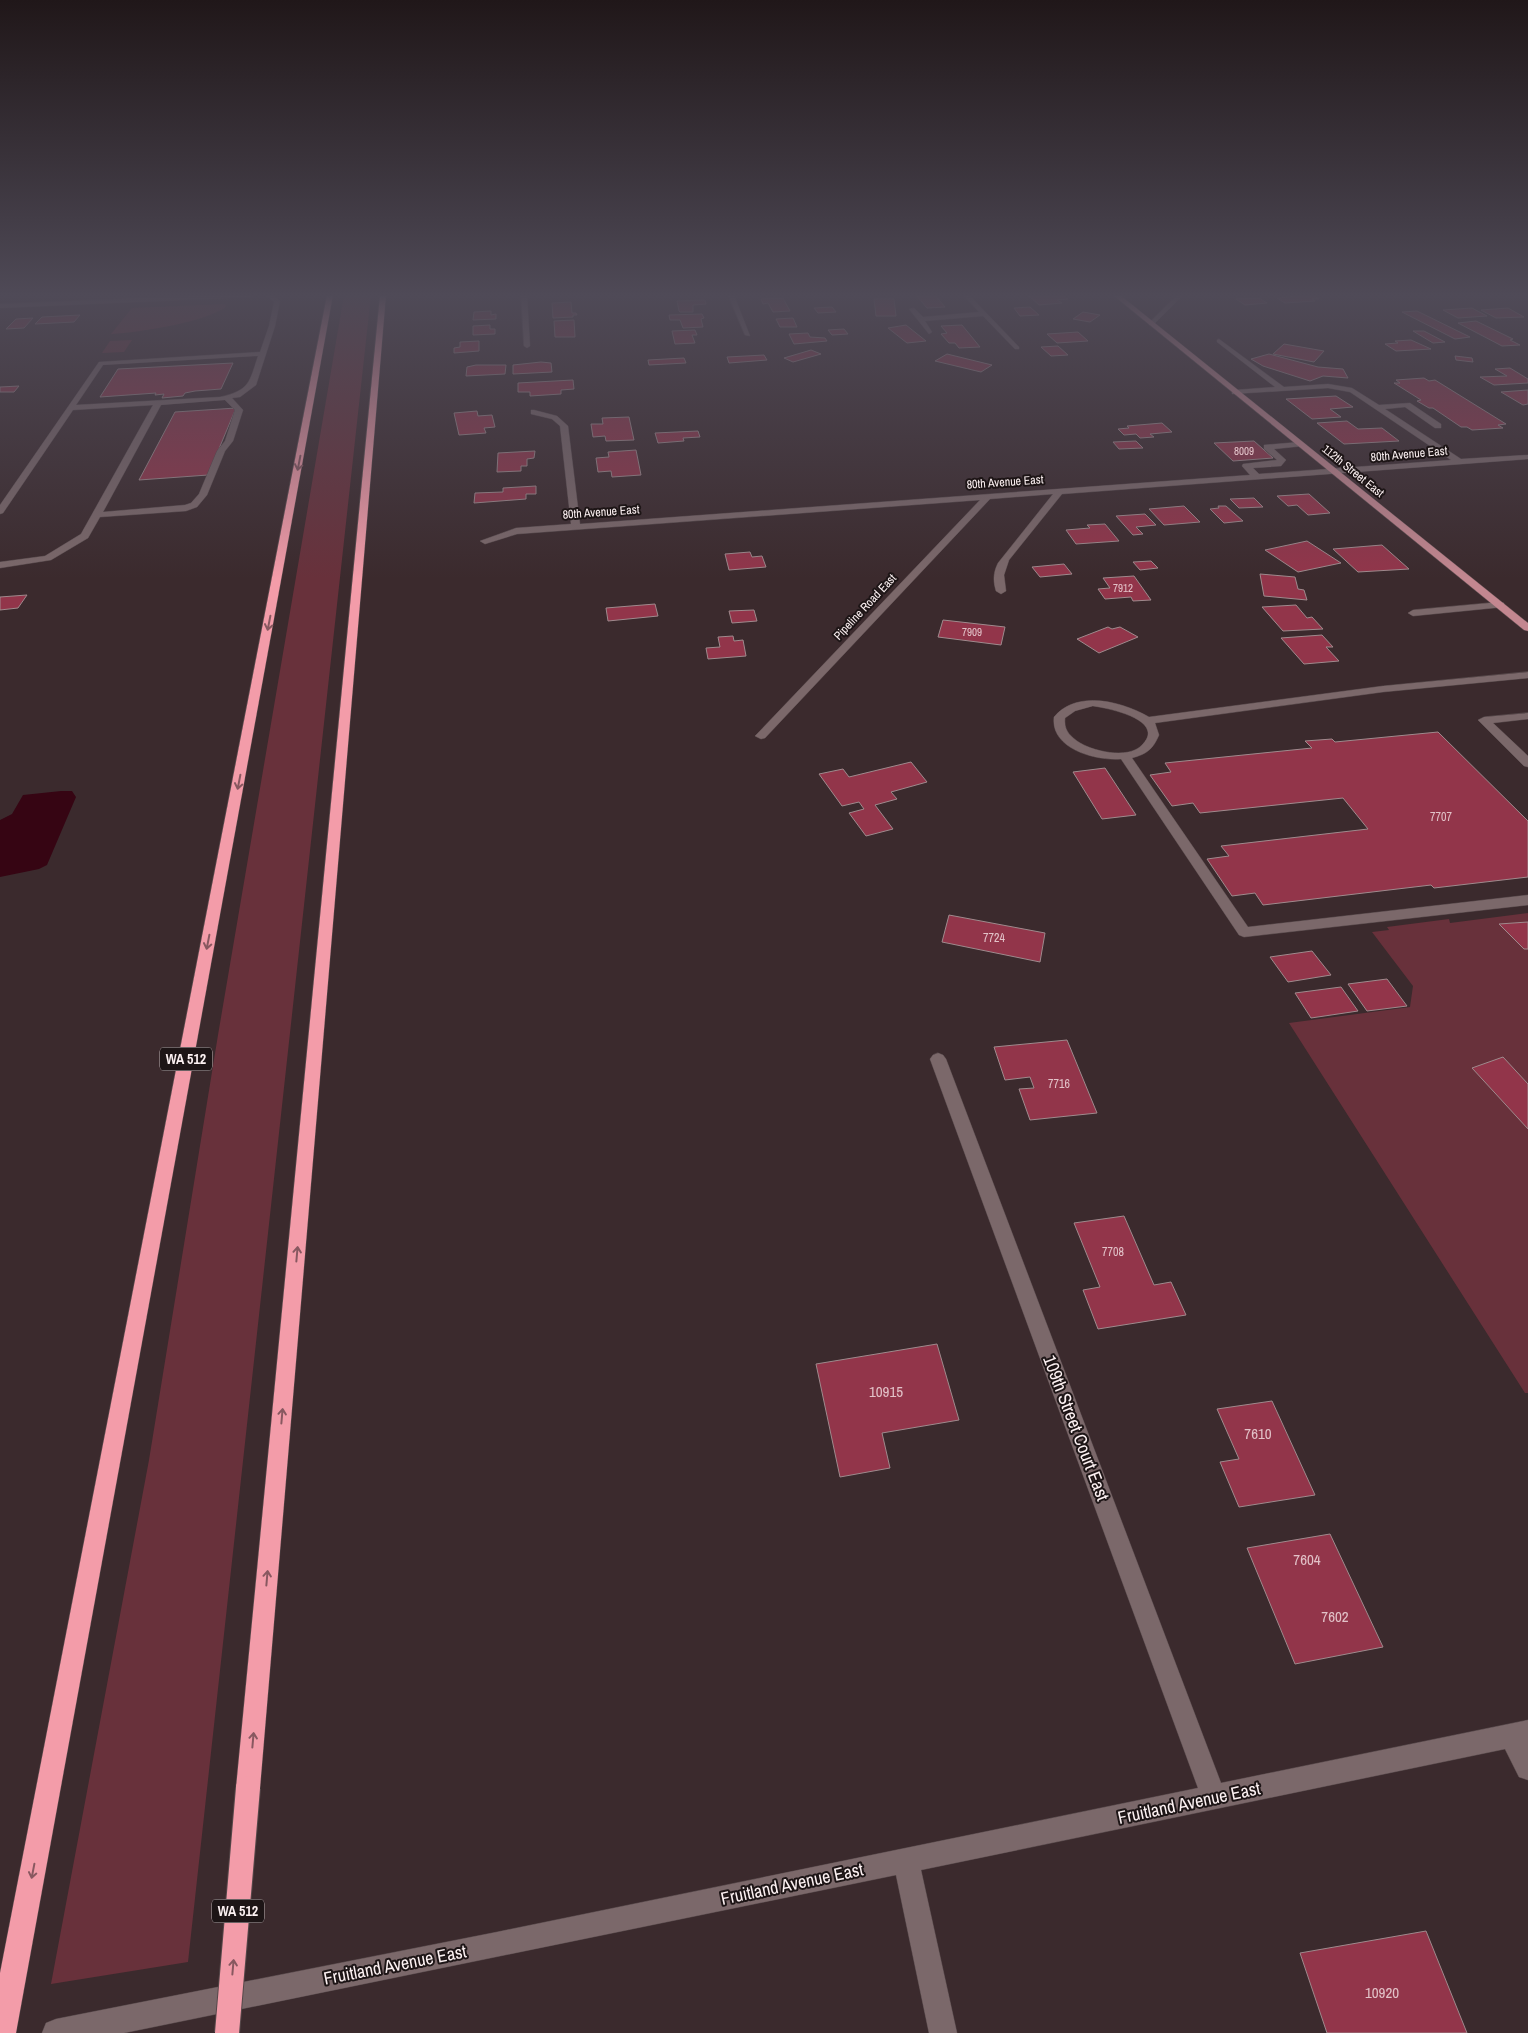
<svg xmlns="http://www.w3.org/2000/svg" width="1528" height="2033" viewBox="0 0 1528 2033" font-family="'Archivo Narrow',sans-serif">
<rect width="100%" height="100%" fill="#3b2a2d"/>
<g fill="#68313b">
<path d="M 344,295 L 371,295 L 188,1962 L 51,1984 L 149,1460 L 218,1035 Z"/>
<path d="M 225,304 L 226,307 C 202,323 141,332 111,334 L 132,308 Z"/>
<path d="M 132,340 L 124,352 L 102,353 L 110,341 Z"/>
<path d="M 1528,913 L 1528,1393 L 1525,1393 L 1289,1023 L 1410,1007 L 1413,986 L 1372,932 L 1389,930 L 1387,927 L 1449,919 L 1450,923 Z"/>
</g>
<path fill="#360513" d="M 61,791 L 72,791 L 76,797 L 47,865 L 39,869 L 0,877 L 0,820 L 12,814 L 23,795 Z"/>
<g fill="#92354a" stroke="#9f8a8d">
<path d="M 916,295 L 935,295 L 945,307 L 927,308 Z"/>
<path d="M 1028,295 L 1063,295 L 1068,299 L 1057,300 L 1062,303 L 1039,305 Z"/>
<path d="M 1289,295 L 1312,295 L 1319,299 L 1312,299 L 1315,301 L 1285,303 L 1277,298 L 1292,297 Z"/>
<path d="M 783,298 L 790,311 L 773,312 L 768,303 L 763,304 L 761,299 Z"/>
<path d="M 1259,298 L 1267,303 L 1245,305 L 1236,299 Z"/>
<path d="M 874,299 L 894,299 L 896,316 L 876,316 Z"/>
<path d="M 705,300 L 706,304 L 693,305 L 693,312 L 680,312 L 679,311 L 677,301 Z"/>
<path d="M 571,302 L 572,313 L 576,313 L 577,315 L 573,315 L 573,317 L 553,318 L 552,303 Z"/>
<path d="M 832,307 L 836,312 L 818,313 L 814,308 Z"/>
<path d="M 1030,307 L 1039,315 L 1020,316 L 1014,308 Z"/>
<path d="M 1472,308 L 1487,316 L 1458,318 L 1443,310 Z"/>
<path d="M 1508,308 L 1524,317 L 1496,318 L 1481,310 Z"/>
<path d="M 491,311 L 491,315 L 496,314 L 496,319 L 473,320 L 474,312 Z"/>
<path d="M 1417,311 L 1470,337 L 1455,339 L 1402,312 Z"/>
<path d="M 1083,312 L 1100,315 L 1090,322 L 1073,319 Z"/>
<path d="M 702,314 L 704,318 L 701,319 L 703,327 L 683,328 L 680,320 L 670,320 L 669,315 Z"/>
<path d="M 80,315 L 74,322 L 35,324 L 42,317 Z"/>
<path d="M 33,318 L 24,328 L 6,329 L 16,319 Z"/>
<path d="M 793,318 L 797,327 L 780,327 L 776,319 Z"/>
<path d="M 574,320 L 575,337 L 555,337 L 554,321 Z"/>
<path d="M 1476,321 L 1513,339 L 1510,340 L 1520,345 L 1502,346 L 1458,323 Z"/>
<path d="M 490,325 L 490,329 L 495,329 L 495,334 L 473,335 L 473,326 Z"/>
<path d="M 906,325 L 926,341 L 907,343 L 888,328 Z"/>
<path d="M 962,325 L 980,347 L 959,348 L 955,343 L 949,343 L 941,334 L 947,333 L 941,326 Z"/>
<path d="M 844,329 L 848,334 L 832,335 L 828,330 Z"/>
<path d="M 695,330 L 697,335 L 692,335 L 695,343 L 675,344 L 672,331 Z"/>
<path d="M 1413,331 L 1424,331 L 1445,342 L 1433,343 Z"/>
<path d="M 1078,332 L 1088,341 L 1057,343 L 1047,334 Z"/>
<path d="M 808,333 L 810,337 L 825,338 L 827,341 L 794,344 L 789,334 Z"/>
<path d="M 1411,340 L 1431,349 L 1396,351 L 1385,344 L 1398,343 L 1395,341 Z"/>
<path d="M 479,341 L 479,351 L 454,353 L 454,348 L 460,347 L 460,342 Z"/>
<path d="M 1284,344 L 1324,351 L 1314,362 L 1273,354 Z"/>
<path d="M 1058,346 L 1068,355 L 1051,356 L 1041,347 Z"/>
<path d="M 811,350 L 821,354 L 793,362 L 784,358 Z"/>
<path d="M 947,354 L 992,365 L 981,372 L 935,361 Z"/>
<path d="M 1269,354 L 1318,367 L 1343,369 L 1348,378 L 1323,376 L 1310,381 L 1263,366 L 1251,359 Z"/>
<path d="M 764,355 L 767,360 L 729,363 L 727,357 Z"/>
<path d="M 1455,356 L 1472,358 L 1473,362 L 1456,360 Z"/>
<path d="M 684,358 L 686,363 L 649,365 L 648,360 Z"/>
<path d="M 541,362 L 551,363 L 552,372 L 513,374 L 513,365 Z"/>
<path d="M 233,363 L 221,389 L 195,391 L 185,393 L 183,396 L 162,398 L 164,394 L 155,395 L 156,393 L 100,397 L 118,369 Z"/>
<path d="M 476,365 L 506,365 L 505,374 L 466,376 L 467,367 Z"/>
<path d="M 1510,368 L 1528,379 L 1528,383 L 1494,385 L 1480,377 L 1507,376 L 1495,369 Z"/>
<path d="M 1424,378 L 1429,381 L 1435,380 L 1506,424 L 1498,425 L 1503,428 L 1472,430 L 1467,427 L 1461,427 L 1433,408 L 1429,408 L 1417,401 L 1421,400 L 1394,383 L 1400,383 L 1396,380 Z"/>
<path d="M 573,380 L 574,389 L 561,390 L 561,394 L 530,396 L 530,392 L 518,392 L 518,383 Z"/>
<path d="M 19,386 L 14,392 L 0,392 L 0,387 Z"/>
<path d="M 1528,390 L 1528,404 L 1523,405 L 1501,392 Z"/>
<path d="M 1336,396 L 1353,407 L 1330,409 L 1341,417 L 1312,419 L 1286,399 Z"/>
<path d="M 236,408 L 208,475 L 139,480 L 175,412 Z"/>
<path d="M 477,411 L 478,416 L 492,415 L 495,427 L 484,428 L 486,433 L 459,435 L 454,413 Z"/>
<path d="M 629,417 L 634,440 L 606,441 L 605,436 L 593,437 L 591,424 L 603,424 L 602,418 Z"/>
<path d="M 1347,421 L 1358,429 L 1382,428 L 1399,441 L 1344,444 L 1317,423 Z"/>
<path d="M 1162,423 L 1172,432 L 1150,434 L 1154,437 L 1140,438 L 1136,434 L 1124,435 L 1118,429 L 1129,428 L 1127,426 Z"/>
<path d="M 698,431 L 700,437 L 683,438 L 684,441 L 658,443 L 655,433 Z"/>
<path d="M 1136,441 L 1143,448 L 1119,449 L 1113,442 Z"/>
<path d="M 1254,441 L 1273,458 L 1233,461 L 1214,443 Z"/>
<path d="M 636,450 L 641,475 L 612,477 L 611,471 L 598,472 L 596,458 L 609,457 L 608,452 Z"/>
<path d="M 535,451 L 534,458 L 527,459 L 527,466 L 521,466 L 521,471 L 497,472 L 498,453 Z"/>
<path d="M 536,486 L 536,494 L 526,494 L 526,499 L 474,503 L 475,493 L 503,492 L 503,488 Z"/>
<path d="M 1309,494 L 1330,513 L 1308,515 L 1297,505 L 1288,506 L 1277,496 Z"/>
<path d="M 1254,498 L 1263,507 L 1239,508 L 1230,499 Z"/>
<path d="M 1184,506 L 1200,522 L 1164,525 L 1149,509 Z"/>
<path d="M 1218,506 L 1226,506 L 1243,521 L 1224,523 L 1210,509 L 1219,508 Z"/>
<path d="M 1145,514 L 1156,525 L 1136,527 L 1143,534 L 1133,535 L 1116,516 Z"/>
<path d="M 1105,524 L 1119,541 L 1076,544 L 1066,530 L 1090,528 L 1087,525 Z"/>
<path d="M 1307,541 L 1341,563 L 1298,572 L 1265,550 Z"/>
<path d="M 1382,545 L 1409,569 L 1358,572 L 1333,549 Z"/>
<path d="M 750,552 L 752,557 L 762,556 L 766,567 L 729,570 L 725,554 Z"/>
<path d="M 1151,561 L 1158,568 L 1140,570 L 1133,562 Z"/>
<path d="M 1064,564 L 1072,574 L 1040,577 L 1032,567 Z"/>
<path d="M 1260,574 L 1295,577 L 1298,589 L 1304,590 L 1307,600 L 1264,596 Z"/>
<path d="M 1134,576 L 1151,600 L 1133,601 L 1131,597 L 1105,599 L 1098,589 L 1110,588 L 1103,578 Z"/>
<path d="M 27,595 L 18,608 L 0,610 L 0,597 Z"/>
<path d="M 655,604 L 658,616 L 608,621 L 606,608 Z"/>
<path d="M 1296,605 L 1307,618 L 1312,617 L 1323,629 L 1283,631 L 1262,607 Z"/>
<path d="M 754,610 L 757,621 L 732,623 L 729,611 Z"/>
<path d="M 943,620 L 1005,627 L 1001,645 L 938,637 Z"/>
<path d="M 1108,627 L 1112,629 L 1120,627 L 1138,637 L 1099,653 L 1077,639 Z"/>
<path d="M 1322,635 L 1333,647 L 1326,647 L 1339,661 L 1304,664 L 1281,638 Z"/>
<path d="M 733,636 L 734,641 L 743,640 L 746,656 L 708,659 L 706,648 L 720,647 L 718,637 Z"/>
<path d="M 1438,732 L 1528,821 L 1528,877 L 1434,888 L 1431,885 L 1263,905 L 1255,893 L 1232,896 L 1207,859 L 1229,856 L 1221,846 L 1368,829 L 1343,798 L 1200,813 L 1193,803 L 1172,806 L 1150,775 L 1171,772 L 1165,763 L 1312,748 L 1305,741 L 1332,739 L 1335,742 Z"/>
<path d="M 911,762 L 927,782 L 891,792 L 897,799 L 875,805 L 893,829 L 866,836 L 849,813 L 864,809 L 859,802 L 842,806 L 819,774 L 843,769 L 849,777 Z"/>
<path d="M 1105,768 L 1136,815 L 1102,819 L 1073,772 Z"/>
<path d="M 949,915 L 1045,933 L 1040,962 L 942,942 Z"/>
<path d="M 1528,922 L 1528,949 L 1524,949 L 1499,924 Z"/>
<path d="M 1312,951 L 1331,975 L 1288,982 L 1270,957 Z"/>
<path d="M 1387,979 L 1407,1006 L 1367,1011 L 1348,984 Z"/>
<path d="M 1341,987 L 1358,1011 L 1311,1018 L 1295,993 Z"/>
<path d="M 1067,1040 L 1097,1113 L 1030,1120 L 1019,1089 L 1034,1088 L 1030,1077 L 1005,1080 L 994,1047 Z"/>
<path d="M 1503,1057 L 1528,1084 L 1528,1129 L 1472,1068 Z"/>
<path d="M 1124,1216 L 1154,1285 L 1171,1282 L 1186,1315 L 1098,1329 L 1083,1290 L 1100,1287 L 1074,1223 Z"/>
<path d="M 937,1344 L 959,1420 L 882,1433 L 890,1468 L 840,1477 L 816,1364 Z"/>
<path d="M 1272,1401 L 1315,1495 L 1239,1507 L 1220,1462 L 1239,1459 L 1217,1409 Z"/>
<path d="M 1330,1534 L 1383,1647 L 1295,1664 L 1247,1548 Z"/>
<path d="M 1426,1931 L 1467,2033 L 1327,2033 L 1300,1953 Z"/>
</g>
<g fill="none" stroke-linecap="round" stroke-linejoin="round">
<g stroke="#56484a" stroke-width="1">
<g id="minor">
<path d="M 214,295 L 254,295 L 251,297 L 0,308 L 0,304 Z"/>
<path d="M 266,295 L 273,295 L 280,301 L 275,326 L 256,385 L 240,397 L 232,398 L 243,410 L 233,441 L 225,451 L 207,495 L 197,507 L 186,511 L 100,517 L 88,538 L 51,560 L 0,568 L 0,562 L 45,556 L 81,534 L 153,405 L 73,410 L 3,513 L 0,514 L 0,505 L 99,362 L 260,352 L 269,326 L 274,302 ZM 258,356 C 249,383 250,390 220,397 L 76,405 L 103,365 ZM 225,400 L 235,410 L 225,441 L 217,451 L 199,494 L 191,503 L 185,505 L 103,512 L 161,405 Z"/>
<path d="M 521,295 L 527,295 L 530,346 L 527,348 L 524,346 Z"/>
<path d="M 728,295 L 734,295 L 750,336 L 745,335 Z"/>
<path d="M 963,295 L 969,295 L 1019,347 L 1019,349 L 1015,349 L 983,316 L 925,321 L 932,332 L 929,334 L 909,309 L 914,308 L 923,317 L 979,312 Z"/>
<path d="M 1177,295 L 1183,295 L 1153,325 L 1149,325 L 1149,323 Z"/>
<path d="M 1219,339 L 1284,387 L 1328,384 L 1352,388 L 1379,405 L 1410,403 L 1441,424 L 1441,428 L 1435,428 L 1405,407 L 1385,409 L 1461,459 L 1528,455 L 1528,459 L 1062,494 L 1009,560 L 1004,575 L 1006,591 L 1001,594 L 996,591 C 993,581 993,573 998,563 L 1053,494 L 990,499 L 765,738 L 761,739 L 755,736 L 757,734 L 980,500 L 517,534 L 485,544 L 480,541 L 516,528 L 571,524 L 560,426 L 552,419 L 531,414 L 531,410 L 534,410 L 557,416 L 568,426 L 580,524 L 1250,475 L 1242,466 L 1243,464 L 1277,460 L 1264,449 L 1264,445 L 1300,442 L 1303,442 L 1303,446 L 1274,449 L 1286,460 L 1281,466 L 1253,468 L 1259,474 L 1451,460 L 1350,392 L 1328,388 L 1232,394 L 1232,390 L 1235,390 L 1275,387 L 1217,342 L 1217,340 Z"/>
<path d="M 1500,602 L 1504,603 L 1504,607 L 1413,616 L 1408,613 L 1413,610 Z"/>
<path d="M 1528,672 L 1528,678 L 1383,692 L 1155,723 L 1159,735 C 1153,749 1147,754 1132,758 L 1248,927 L 1528,895 L 1528,905 L 1244,937 L 1239,935 L 1121,759 C 1096,761 1050,749 1054,717 C 1077,689 1123,702 1149,717 L 1383,686 ZM 1093,706 C 1108,708 1167,720 1142,745 C 1128,760 1091,751 1077,741 C 1068,734 1064,729 1065,718 L 1075,711 Z"/>
<path d="M 1528,713 L 1528,719 L 1493,723 L 1528,756 L 1528,767 L 1524,766 L 1478,720 L 1484,717 Z"/>
<path d="M 938,1053 L 943,1055 L 946,1059 L 1221,1783 L 1528,1720 L 1528,1780 L 1519,1777 L 1505,1749 L 921,1870 L 957,2033 L 929,2033 L 896,1875 L 124,2033 L 42,2033 L 46,2023 L 56,2019 L 497,1932 L 1198,1788 L 930,1059 L 933,1055 Z"/>
</g>
</g>
<g stroke="#56484a" stroke-width="1">
<path id="major" d="M 1113,295 L 1120,295 L 1528,623 L 1528,631 L 1524,630 Z"/>
</g>
<g stroke="#56484a" stroke-width="1">
<g id="highway">
<path d="M 327,295 L 333,295 L 16,2033 L 0,2033 L 0,1973 Z"/>
<path d="M 380,295 L 386,295 L 260,1788 L 257,1797 L 248,1800 L 239,1797 L 236,1788 Z"/>
</g>
</g>
<use href="#minor" fill="#7b686a" fill-rule="evenodd"/>
<use href="#major" fill="#c38790" fill-rule="evenodd"/>
<use href="#highway" fill="#f39ca9" fill-rule="evenodd"/>
<g stroke="#56484a" stroke-width="26" stroke-linecap="butt">
<path id="highway-bridge" d="M 227,2033 L 248,1788"/>
</g>
<use href="#highway-bridge" stroke="#f39ca9" stroke-width="24"/>
</g>
<defs><path id="oneway-shaft" d="M-6 0H5M1.5-3L5.5 0L1.5 3" fill="none" stroke-width="1.6" stroke-linecap="round" stroke-linejoin="round" transform="scale(1.25)"/></defs>
<g stroke="#885860">
<use href="#oneway-shaft" transform="translate(299 463) rotate(101)"/>
<use href="#oneway-shaft" transform="translate(269 623) rotate(101)"/>
<use href="#oneway-shaft" transform="translate(239 782) rotate(101)"/>
<use href="#oneway-shaft" transform="translate(208 942) rotate(101)"/>
<use href="#oneway-shaft" transform="translate(297 1254) rotate(-85)"/>
<use href="#oneway-shaft" transform="translate(282 1416) rotate(-85)"/>
<use href="#oneway-shaft" transform="translate(267 1578) rotate(-85)"/>
<use href="#oneway-shaft" transform="translate(253 1740) rotate(-85)"/>
<use href="#oneway-shaft" transform="translate(33 1871) rotate(101)"/>
<use href="#oneway-shaft" transform="translate(233 1967) rotate(-85)"/>
</g>
<linearGradient id="sky" x2="0" y2="1"><stop stop-color="#201719"/><stop offset="0.51" stop-color="#4f4a57"/><stop offset="1" stop-color="#4f4a57" stop-opacity="0"/></linearGradient>
<rect width="1528" height="579" fill="url(#sky)"/>
<g text-anchor="middle" stroke-width="4" stroke-linejoin="round" paint-order="stroke">
<g font-size="11" fill="#e2c2c8">
<text x="1244" y="455">8009</text>
<text x="1123" y="592">7912</text>
<text x="972" y="636">7909</text>
</g>
<g font-size="12" fill="#fcf1f2" stroke="#1d1516">
<text transform="translate(1409 454) rotate(-5)" y="4">80th Avenue East</text>
<text transform="translate(1353 471) rotate(39)" y="4">112th Street East</text>
<text transform="translate(1005 482) rotate(-4)" y="4">80th Avenue East</text>
<text transform="translate(601 512) rotate(-4)" y="4">80th Avenue East</text>
<text transform="translate(865 607) rotate(-47)" y="4">Pipeline Road East</text>
</g>
<g font-size="12" fill="#e2c2c8">
<text x="1441" y="821">7707</text>
<text x="994" y="942">7724</text>
<text x="1059" y="1088">7716</text>
<text x="1113" y="1256">7708</text>
</g>
<g fill="#1d1516" stroke="#b9afb0" stroke-width="1">
<rect x="160" y="1047.5" width="52" height="23" rx="4"/>
<rect x="212" y="1899.5" width="52" height="23" rx="4"/>
</g>
<g font-size="14" font-weight="bold" fill="#fcf1f2">
<text x="186" y="1064">WA 512</text>
<text x="238" y="1916">WA 512</text>
</g>
<g font-size="15" fill="#e2c2c8">
<text x="886" y="1397">10915</text>
<text x="1258" y="1439">7610</text>
<text x="1307" y="1565">7604</text>
<text x="1335" y="1622">7602</text>
<text x="1382" y="1998">10920</text>
</g>
<g font-size="18" fill="#fcf1f2" stroke="#1d1516">
<text transform="translate(1076 1428) rotate(69)" y="6">109th Street Court East</text>
<text transform="translate(1189 1803) rotate(-12)" y="6">Fruitland Avenue East</text>
<text transform="translate(792 1884) rotate(-12)" y="6">Fruitland Avenue East</text>
<text transform="translate(395 1965) rotate(-11)" y="6">Fruitland Avenue East</text>
</g>
</g>
</svg>
